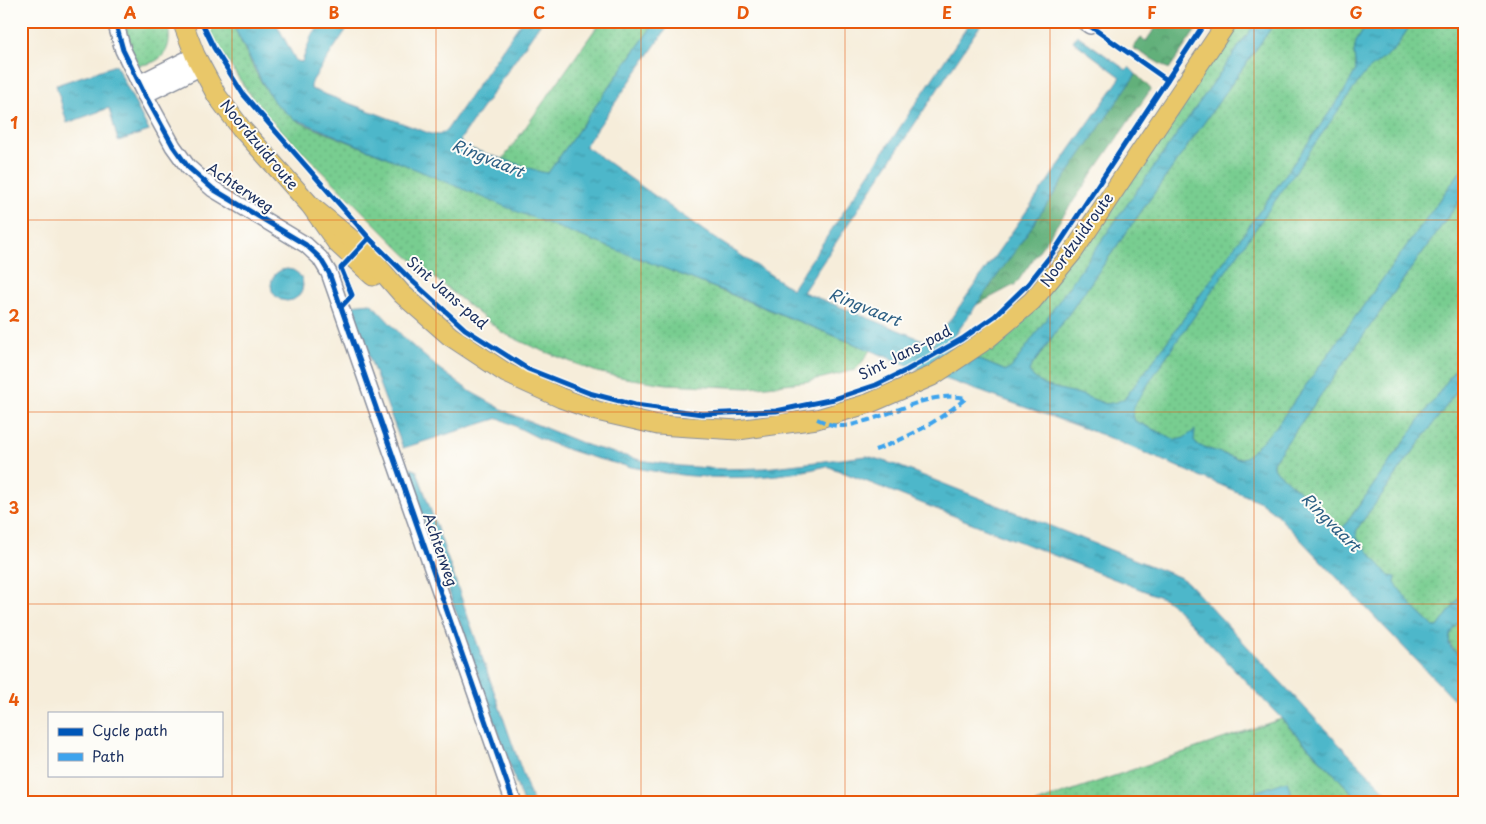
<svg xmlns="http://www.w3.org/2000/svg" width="1486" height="824" viewBox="0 0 1486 824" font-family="'Playpen Sans',sans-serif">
<defs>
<pattern id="grass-dots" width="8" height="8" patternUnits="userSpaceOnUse" patternTransform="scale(1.25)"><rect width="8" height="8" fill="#78cd90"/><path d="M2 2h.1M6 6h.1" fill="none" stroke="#67b07f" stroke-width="1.8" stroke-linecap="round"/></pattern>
<pattern id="forest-crowns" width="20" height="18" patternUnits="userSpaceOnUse" patternTransform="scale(1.25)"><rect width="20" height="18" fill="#62b07a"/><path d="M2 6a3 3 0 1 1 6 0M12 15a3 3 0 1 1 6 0" fill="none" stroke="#509067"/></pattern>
<pattern id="water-ripples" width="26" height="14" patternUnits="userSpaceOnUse" patternTransform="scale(1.25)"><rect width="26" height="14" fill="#4db7ca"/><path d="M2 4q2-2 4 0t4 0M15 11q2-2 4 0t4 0" fill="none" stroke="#3f95a7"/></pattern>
</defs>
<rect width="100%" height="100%" fill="#fdfcf7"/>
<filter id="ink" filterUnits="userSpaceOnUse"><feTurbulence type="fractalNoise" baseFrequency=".02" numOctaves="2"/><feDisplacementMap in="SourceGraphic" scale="10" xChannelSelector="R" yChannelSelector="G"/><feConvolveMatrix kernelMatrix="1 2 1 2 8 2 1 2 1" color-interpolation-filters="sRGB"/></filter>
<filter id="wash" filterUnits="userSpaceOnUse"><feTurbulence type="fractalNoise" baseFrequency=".0096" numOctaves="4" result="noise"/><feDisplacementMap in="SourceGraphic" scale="20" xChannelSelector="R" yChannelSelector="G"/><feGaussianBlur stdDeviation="1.12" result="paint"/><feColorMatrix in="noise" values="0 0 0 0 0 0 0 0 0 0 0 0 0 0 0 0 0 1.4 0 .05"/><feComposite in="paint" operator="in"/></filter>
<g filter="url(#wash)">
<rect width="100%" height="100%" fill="#f6edda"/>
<g fill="url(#grass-dots)" stroke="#4a7e77">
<path d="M 125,21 L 166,21 C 175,45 165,64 139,65 C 129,51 127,38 125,21 Z"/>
<path d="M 204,21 L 231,21 C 247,52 263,99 293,118 C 301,124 312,127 321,131 L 870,350 L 863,361 L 855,370 L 810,381 L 749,388 L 709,386 L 667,384 L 625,378 L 597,372 L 533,347 L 503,333 L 405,254 L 269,118 L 246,89 L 215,43 Z"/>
<path d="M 601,21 L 656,21 L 548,173 L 541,172 L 503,159 Z"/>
<path d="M 1237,21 L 1257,21 L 1011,369 L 1006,371 L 975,358 L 994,345 Z"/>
<path d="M 1276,21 L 1369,21 L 1356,42 L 1354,53 L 1356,70 L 1344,92 L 1157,356 L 1125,398 L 1118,402 L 1106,404 L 1079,394 L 1043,385 L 1030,374 L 1029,370 Z"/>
<path d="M 1413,21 L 1465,21 L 1465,165 L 1275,428 L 1246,457 L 1239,459 L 1197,445 L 1194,441 L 1184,439 L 1176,440 L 1135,421 L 1132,416 L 1133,406 L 1165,358 L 1364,73 L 1395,49 Z"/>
<path d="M 1465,193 L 1465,356 L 1343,528 L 1333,527 L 1328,523 L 1307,498 L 1273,468 L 1273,462 Z"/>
<path d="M 1465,380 L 1465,590 L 1438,627 L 1434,627 L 1412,606 L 1357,538 L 1356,532 L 1359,526 Z"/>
<path d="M 1465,613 L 1465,660 C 1440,639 1449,637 1465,613 Z"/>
<path d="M 1281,719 L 1362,803 L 1294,803 L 1286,782 L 1246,795 L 1248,803 L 1035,803 Z"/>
</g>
<g fill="url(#forest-crowns)" stroke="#3e706c">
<path d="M 1160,21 L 1202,21 L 1169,69 L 1133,48 L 1141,38 L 1146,41 Z"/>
<path d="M 1136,74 L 1151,89 L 1016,284 L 976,305 Z"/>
</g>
<g fill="url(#water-ripples)" stroke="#347394">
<path d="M 231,21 L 275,21 L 296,61 L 302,62 L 311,37 L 323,21 L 352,21 L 311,83 L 311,89 L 431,134 L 439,135 L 446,131 L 522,21 L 542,21 L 460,140 L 463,146 L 541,172 L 548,173 L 656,21 L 672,21 L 585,146 L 707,233 L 792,289 L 971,21 L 983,21 L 803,292 L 933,344 L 1121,77 L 1073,41 L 1077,35 L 1126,70 L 1129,67 L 1136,74 L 1017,248 L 953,338 L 944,345 L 1006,371 L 1011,368 L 1017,360 L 1257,21 L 1276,21 L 1029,370 L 1030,374 L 1043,385 L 1079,394 L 1106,404 L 1117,402 L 1125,398 L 1157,356 L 1344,92 L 1356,70 L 1354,53 L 1356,42 L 1369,21 L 1413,21 L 1395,49 L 1365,73 L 1347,98 L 1165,358 L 1134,406 L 1132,416 L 1135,421 L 1176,440 L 1184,438 L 1195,430 L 1194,441 L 1197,445 L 1238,459 L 1246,457 L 1275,428 L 1465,165 L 1465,193 L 1273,462 L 1273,468 L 1307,498 L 1328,523 L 1334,527 L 1343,528 L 1465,356 L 1465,380 L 1359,526 L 1356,532 L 1357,538 L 1389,576 L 1396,577 L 1395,583 L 1412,606 L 1434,627 L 1438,627 L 1465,590 L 1465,613 L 1450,635 L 1449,644 L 1452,649 L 1465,660 L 1465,711 L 1275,513 L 1261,502 L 1100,434 L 909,366 L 731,294 L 518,212 L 293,118 L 274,102 L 262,82 Z"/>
<path d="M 116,65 L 149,131 L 118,141 L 109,108 L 67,123 L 56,85 Z"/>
<circle cx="287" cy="285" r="16"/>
<path d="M 371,303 L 408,342 L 438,368 L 471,392 L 511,414 L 589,446 L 640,460 L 680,466 L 723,469 L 765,468 L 867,456 L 896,465 L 1179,577 L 1187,582 L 1335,740 L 1397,803 L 1362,803 L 1174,606 L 1165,599 L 827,466 C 737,489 636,476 550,443 C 533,436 516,426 499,418 L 403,448 L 350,305 Z"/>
<path d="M 411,468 L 417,471 L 533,803 L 523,803 L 407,472 Z"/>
<path d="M 1287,781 L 1294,803 L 1248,803 L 1246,795 Z"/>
</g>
</g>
<g filter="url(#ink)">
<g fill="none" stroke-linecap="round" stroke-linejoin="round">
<g stroke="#888e9c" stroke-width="18">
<g id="minor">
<path d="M 115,21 L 123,50 L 145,95 L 173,146 L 188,167 L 213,189 L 306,245 L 320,258 L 329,273 L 514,803"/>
<path d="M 1083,21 L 1090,26 L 1094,21"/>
<path d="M 139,83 L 195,55"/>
<path d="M 145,95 L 202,67"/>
</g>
</g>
<g stroke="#888e9c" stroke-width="21">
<g id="major">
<path d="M 182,21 L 195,55 L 217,96 L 241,128 L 311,206 L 337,243 L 373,276"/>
<path d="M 311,206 L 361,247 L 402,294 L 450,336 L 506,373 L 561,398 L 597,411 L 658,425 L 738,430 L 817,419 L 870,403 L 932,376 L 987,339 L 1032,301 L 1073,252 L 1228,21"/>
</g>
</g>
<use href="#minor" stroke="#fff" stroke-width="15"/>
<use href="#major" stroke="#e9c769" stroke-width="19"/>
<g stroke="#3da3ed" stroke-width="4" stroke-dasharray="8 4" stroke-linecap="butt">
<path d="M 817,419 C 824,422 832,426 839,426 C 848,426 857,424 865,421 C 899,412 930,391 966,398"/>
<path d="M 875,450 C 908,438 939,421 966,398"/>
</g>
<g stroke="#fdfcf7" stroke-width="8">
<g id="cycleway">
<path d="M 115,21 L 123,50 L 145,95 L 173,146 L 188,167 L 213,189 L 306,245 L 320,258 L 329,273 L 514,803"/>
<path d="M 201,21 L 214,48 L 243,94 L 369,238 L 409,278 L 465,329 L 528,369 L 589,393 L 635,405 L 702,414 L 776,411 L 834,399 L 876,385 L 907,370 L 962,339 L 995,316 L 1028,284 L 1055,250 L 1206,21"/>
<path d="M 1090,26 L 1167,80"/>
<path d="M 341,307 L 352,295 L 341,268 L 369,238"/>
</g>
</g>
<use href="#cycleway" stroke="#0057b8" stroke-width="5"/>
</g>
</g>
<path fill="none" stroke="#e8590c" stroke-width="1" stroke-opacity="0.55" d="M 232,21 L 232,803M 436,21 L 436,803M 641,21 L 641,803M 845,21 L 845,803M 1050,21 L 1050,803M 1254,21 L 1254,803M 21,220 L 1465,220M 21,412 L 1465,412M 21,604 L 1465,604"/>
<g text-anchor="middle" stroke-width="4" stroke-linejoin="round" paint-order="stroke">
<g font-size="15" fill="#1b2f5e" stroke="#fdfcf7">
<text transform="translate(259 145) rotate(50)" y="5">Noordzuidroute</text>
<text transform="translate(240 188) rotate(34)" y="5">Achterweg</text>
<text transform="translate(1077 240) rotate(-54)" y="5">Noordzuidroute</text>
<text transform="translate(447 293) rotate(41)" y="5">Sint Jans-pad</text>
<text transform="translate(905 353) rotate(-27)" y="5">Sint Jans-pad</text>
<text transform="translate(440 550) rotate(71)" y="5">Achterweg</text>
</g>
<g font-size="16" font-style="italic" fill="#2c5f84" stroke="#fdfcf7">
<text transform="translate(488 158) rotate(22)" y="6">Ringvaart</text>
<text transform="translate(865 307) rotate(22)" y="6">Ringvaart</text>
<text transform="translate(1331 522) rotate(45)" y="6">Ringvaart</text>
</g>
</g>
<rect width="1486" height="824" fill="none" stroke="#fdfcf7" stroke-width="55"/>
<rect x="48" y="712" width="175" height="65" fill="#fdfcf7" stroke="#a3aaba"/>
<rect x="58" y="728" width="25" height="8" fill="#0057b8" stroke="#a3aaba"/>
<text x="92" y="736" font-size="15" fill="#1b2f5e">Cycle path</text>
<rect x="58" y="753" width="25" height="8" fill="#3da3ed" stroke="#a3aaba"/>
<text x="92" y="762" font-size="15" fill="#1b2f5e">Path</text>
<rect x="28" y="28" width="1430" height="768" fill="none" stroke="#e8590c" stroke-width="2"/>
<g font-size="16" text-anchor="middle" font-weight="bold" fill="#e8590c">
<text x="130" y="19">A</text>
<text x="334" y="19">B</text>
<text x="539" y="19">C</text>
<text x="743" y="19">D</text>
<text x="947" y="19">E</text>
<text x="1152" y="19">F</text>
<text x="1356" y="19">G</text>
<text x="14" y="129">1</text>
<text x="14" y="322">2</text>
<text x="14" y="514">3</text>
<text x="14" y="706">4</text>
</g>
</svg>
